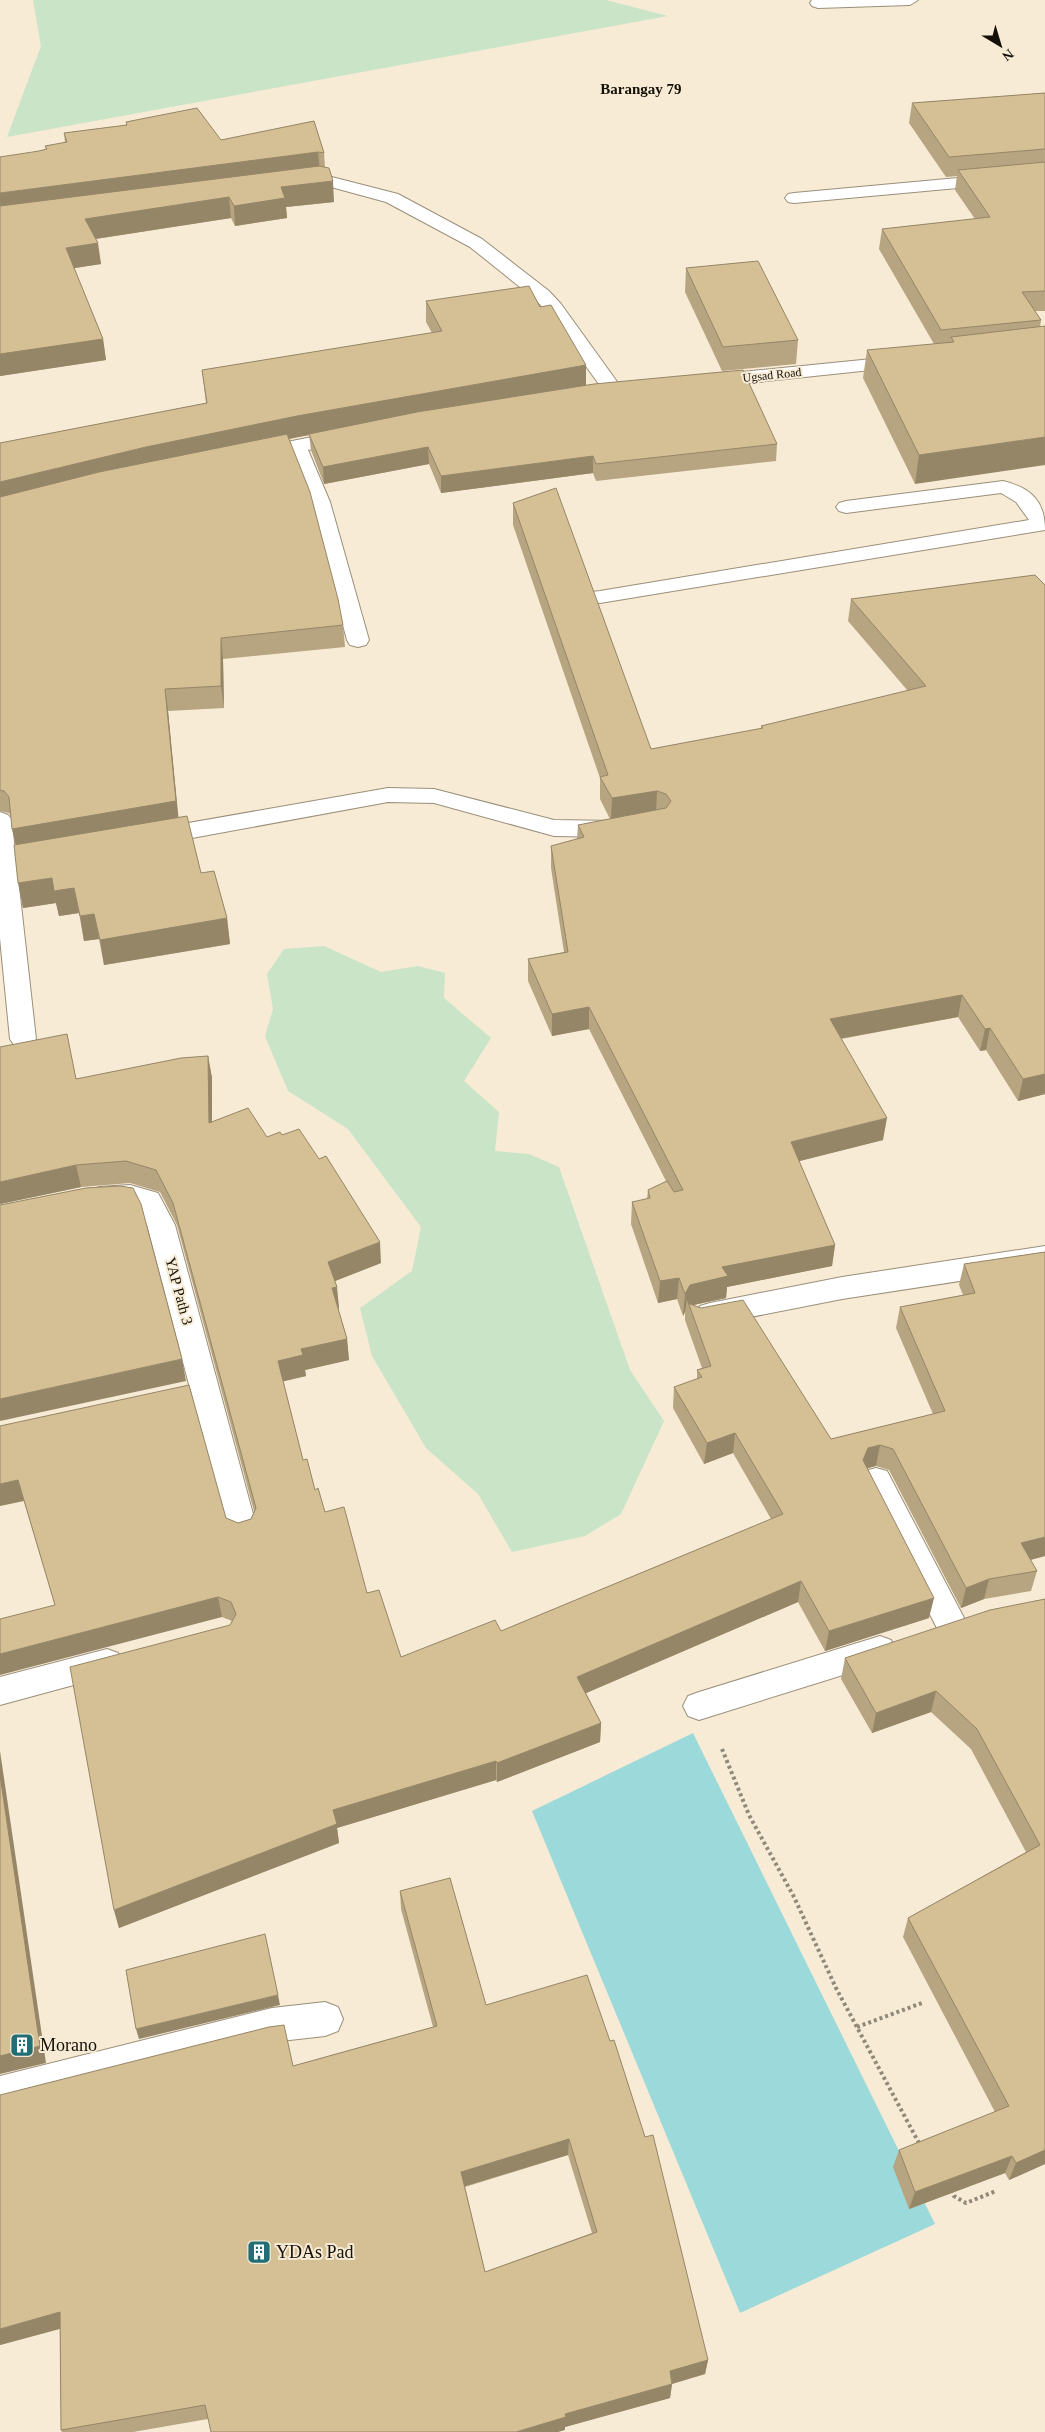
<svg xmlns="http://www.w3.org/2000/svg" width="1045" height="2432" viewBox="0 0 1045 2432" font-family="Georgia,serif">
<rect width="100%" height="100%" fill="#f7ebd5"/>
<g fill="#c9e4c7">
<path d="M 33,0 L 606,0 L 668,16 L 7,137 L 41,46 Z"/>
<path d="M 324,946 L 381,972 L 418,966 L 445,973 L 444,998 L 491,1038 L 464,1081 L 499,1112 L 495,1151 L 529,1154 L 559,1167 L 630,1370 L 664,1421 L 621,1514 L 585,1536 L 512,1552 L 478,1494 L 426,1448 L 372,1356 L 360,1308 L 412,1271 L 421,1227 L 348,1129 L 288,1091 L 265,1036 L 273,1009 L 267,974 L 284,949 Z"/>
</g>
<path fill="#9cd9da" d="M 693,1733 L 935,2224 L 740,2313 L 532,1811 Z"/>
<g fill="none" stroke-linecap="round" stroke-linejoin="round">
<g stroke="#9a8f7a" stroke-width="2">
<g id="minor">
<path d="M 812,0 L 918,0 L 910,5 L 818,8 L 812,6 L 810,3 Z"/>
<path d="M 1045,170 L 1045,180 L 794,203 L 788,202 L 785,198 L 788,194 L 794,193 Z"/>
<path d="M 320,174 L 398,194 L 482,239 L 549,291 L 561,304 L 623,390 L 620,394 L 606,394 L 547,312 L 535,299 L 470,247 L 386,202 L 320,184 L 296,187 L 290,186 L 287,182 L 290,178 Z"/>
<path d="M 902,356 L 909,358 L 912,362 L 909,366 L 711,387 L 704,385 L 701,381 L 704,377 L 711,375 Z"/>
<path d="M 347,430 L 354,432 L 357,436 L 354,440 L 308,450 L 330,502 L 369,640 L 366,645 L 358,647 L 350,645 L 347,640 L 310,502 L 290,453 L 257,460 L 250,458 L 247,454 L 250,450 L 257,448 Z"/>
<path d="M 1003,481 C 1031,488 1045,501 1045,530 L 600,603 L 592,602 L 589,597 L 592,592 L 600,591 L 1029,520 L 1016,502 L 1001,493 L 846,513 L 839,511 L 836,507 L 839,503 L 846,501 Z"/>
<path d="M 388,788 L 434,789 L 554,820 L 615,821 L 623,824 L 627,829 L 623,834 L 615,837 L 554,836 L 434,803 L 388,802 L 154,845 L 146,842 L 142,837 L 146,832 L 154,829 Z"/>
<path d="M 0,812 L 8,815 L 12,820 L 15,853 L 52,846 L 60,848 L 64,854 L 60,860 L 17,869 L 36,1039 L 32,1045 L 23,1048 L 14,1045 L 10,1039 L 0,938 Z"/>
<path d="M 130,1185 L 158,1193 L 175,1225 L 257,1529 L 253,1538 L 242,1542 L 231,1538 L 227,1529 L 147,1225 L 138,1208 C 122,1203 106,1209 90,1204 L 86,1197 L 90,1190 L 100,1187 Z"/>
<path d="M 1045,1246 L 1045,1268 L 842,1299 L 710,1325 L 700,1322 L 696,1314 L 700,1306 L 710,1303 L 842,1277 Z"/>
<path d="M 876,1468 L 887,1471 L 963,1616 L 968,1626 L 963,1636 L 952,1640 L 941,1636 L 861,1480 L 865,1471 Z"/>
<path d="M 880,1636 L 891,1640 L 896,1650 L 891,1660 L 699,1720 L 688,1716 L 683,1706 L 688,1696 L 699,1692 Z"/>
<path d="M 107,1649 L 118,1653 L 123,1663 L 118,1673 L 0,1705 L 0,1677 Z"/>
<path d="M 325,2002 L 338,2007 L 343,2019 L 338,2031 L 325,2036 L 272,2042 L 0,2112 L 0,2076 L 272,2008 Z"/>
</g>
</g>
<g stroke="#908878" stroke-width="4" stroke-dasharray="3 3" stroke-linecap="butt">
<path d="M 722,1749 L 749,1815 L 794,1897 L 836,1988 L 920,2145"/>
<path d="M 857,2027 L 922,2003"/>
<path d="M 951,2190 L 954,2196 L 966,2203 L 996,2191"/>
</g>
<use href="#minor" fill="#fff" fill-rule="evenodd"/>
</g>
<g fill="#b7a480" fill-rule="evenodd">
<path d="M 1045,93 L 1045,311 L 1035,311 L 1041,320 L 1040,327 L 915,484 L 863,378 L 867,350 L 934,344 L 879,249 L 882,229 L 975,219 L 955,190 L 957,176 L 946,177 L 909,123 L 912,103 Z"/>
<path d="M 314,121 L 324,153 L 325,167 L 334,202 L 286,207 L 287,218 L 235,226 L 231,218 L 96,239 L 101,264 L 74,268 L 103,339 L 106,360 L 0,376 L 39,151 L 46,149 L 45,146 L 65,143 L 64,133 L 126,125 L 126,122 L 221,140 Z"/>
<path d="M 686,268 L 798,340 L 796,364 L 722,371 L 685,292 Z"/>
<path d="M 426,301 L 586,386 L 777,444 L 776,461 L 596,481 L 593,473 L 441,493 L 429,464 L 324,484 L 311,450 L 309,435 L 289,439 L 343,625 L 345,647 L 223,659 L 224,708 L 168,711 L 178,817 L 201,873 L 227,918 L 230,944 L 104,965 L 99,939 L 84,941 L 79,913 L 59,916 L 56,903 L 23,908 L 16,845 L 12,829 L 11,816 L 9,813 L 0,811 L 0,443 L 206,403 L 202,370 L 432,333 L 426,322 Z"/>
<path d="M 513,503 L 651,749 L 761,729 L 761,726 L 908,691 L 848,621 L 851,599 L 1035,575 L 1045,1094 L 1018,1101 L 986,1050 L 980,1051 L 958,1017 L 841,1039 L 883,1140 L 799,1161 L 835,1245 L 832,1266 L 727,1287 L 726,1298 L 693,1305 L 831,1439 L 933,1414 L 896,1328 L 900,1307 L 963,1295 L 959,1285 L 964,1264 L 1045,1252 L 1045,1556 L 1030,1560 L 1037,1571 L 1031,1591 L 984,1599 L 961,1608 L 889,1470 L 876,1466 L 867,1468 L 929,1618 L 825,1651 L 798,1602 L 586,1693 L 601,1723 L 600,1742 L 497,1782 L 496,1780 L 337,1828 L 339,1843 L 119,1928 L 114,1910 L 232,1621 L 222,1617 L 55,1605 L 24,1501 L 0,1426 L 238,1523 L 251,1519 L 254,1511 L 177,1225 L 160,1192 L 130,1183 L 81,1187 L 0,1204 L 76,1079 L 208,1056 L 212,1078 L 212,1122 L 267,1137 L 282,1135 L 381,1263 L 335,1281 L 339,1308 L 338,1308 L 347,1339 L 349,1360 L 305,1370 L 306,1376 L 283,1381 L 303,1460 L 315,1490 L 325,1512 L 401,1657 L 501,1631 L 771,1519 L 733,1453 L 704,1464 L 673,1408 L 674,1387 L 697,1379 L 697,1370 L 702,1368 L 685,1320 L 685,1312 L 683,1316 L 677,1299 L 658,1303 L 631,1224 L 632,1202 L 647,1199 L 648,1190 L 666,1181 L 589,1029 L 552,1036 L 528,981 L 528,959 L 564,952 L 551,868 L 551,846 L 577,839 L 578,825 L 610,819 L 600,799 L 600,778 L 513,525 Z"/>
<path d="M 1045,1599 L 1045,2164 L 1009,2180 L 1005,2173 L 909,2209 L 893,2167 L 899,2150 L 995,2112 L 903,1937 L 908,1918 L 1026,1852 L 971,1749 L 931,1712 L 872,1733 L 841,1679 L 845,1658 Z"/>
<path d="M 400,1891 L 486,2005 L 708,2360 L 705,2374 L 672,2384 L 670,2398 L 565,2427 L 565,2430 L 208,2419 L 133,2432 L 62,2432 L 61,2430 L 60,2329 L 0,2345 L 293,2066 L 433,2027 L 401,1909 ZM 568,2155 L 592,2233 L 485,2272 L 465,2187 Z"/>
</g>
<g fill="#958668">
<path d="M 318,152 L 320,172 L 0,214 L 0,193 Z"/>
<path d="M 333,181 L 334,202 L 286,207 L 287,218 L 235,226 L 234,206 L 281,187 Z"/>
<path d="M 229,197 L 231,218 L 88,240 L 85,219 Z"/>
<path d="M 98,243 L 101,264 L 69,269 L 66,248 Z"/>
<path d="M 103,339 L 106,360 L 0,376 L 0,354 Z"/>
<path d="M 586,365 L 586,386 L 298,437 L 149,468 L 0,504 L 0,482 L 146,447 L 297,416 Z"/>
<path d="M 1045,437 L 1045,465 L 915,484 L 919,455 Z"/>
<path d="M 428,447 L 429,464 L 324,484 L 323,467 Z"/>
<path d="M 593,456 L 593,473 L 441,493 L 441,476 Z"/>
<path d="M 221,638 L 223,659 L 224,708 L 221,686 Z"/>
<path d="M 165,689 L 168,711 L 179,823 L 17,851 L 12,829 Z"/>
<path d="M 657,791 L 656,813 L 611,820 L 612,798 Z"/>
<path d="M 52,878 L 74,888 L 79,913 L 59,916 L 56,903 L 23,908 L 18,883 Z"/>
<path d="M 94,914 L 99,939 L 84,941 L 80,916 Z"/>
<path d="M 227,918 L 230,944 L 104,965 L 100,940 Z"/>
<path d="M 962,995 L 958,1017 L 827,1041 L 830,1019 Z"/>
<path d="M 589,1007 L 589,1029 L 552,1036 L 552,1014 Z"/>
<path d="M 990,1028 L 986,1050 L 980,1051 L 985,1029 Z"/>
<path d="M 208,1056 L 212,1078 L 212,1145 L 209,1123 Z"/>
<path d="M 1045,1074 L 1045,1094 L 1018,1101 L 1023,1079 Z"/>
<path d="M 887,1118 L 883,1140 L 788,1164 L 791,1142 Z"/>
<path d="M 76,1165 L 81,1187 L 0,1204 L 0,1182 Z"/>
<path d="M 380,1242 L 381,1263 L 330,1283 L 328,1262 Z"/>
<path d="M 835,1245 L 832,1266 L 727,1287 L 726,1298 L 689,1306 L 687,1299 L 685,1312 L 683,1316 L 685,1294 L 690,1285 L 722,1267 Z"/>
<path d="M 679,1278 L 677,1299 L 658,1303 L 660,1281 Z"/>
<path d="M 337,1287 L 339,1308 L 334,1310 L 332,1288 Z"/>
<path d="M 347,1339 L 349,1360 L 305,1370 L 306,1376 L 281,1382 L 278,1361 L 301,1349 Z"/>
<path d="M 182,1359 L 186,1381 L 0,1421 L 0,1399 Z"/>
<path d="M 735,1433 L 733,1453 L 704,1464 L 707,1443 Z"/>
<path d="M 880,1445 L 876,1466 L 865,1469 L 863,1460 L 868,1448 Z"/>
<path d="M 18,1480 L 24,1501 L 0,1506 L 0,1484 Z"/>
<path d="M 1045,1537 L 1045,1556 L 1015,1564 L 1021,1543 Z"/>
<path d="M 989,1579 L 984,1599 L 961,1608 L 966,1588 Z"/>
<path d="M 801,1581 L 798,1602 L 577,1697 L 577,1677 Z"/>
<path d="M 218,1597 L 222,1617 L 0,1675 L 0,1654 Z"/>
<path d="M 934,1598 L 929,1618 L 825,1651 L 829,1631 Z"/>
<path d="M 936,1691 L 931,1712 L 872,1733 L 876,1713 Z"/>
<path d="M 601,1723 L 600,1742 L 497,1782 L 497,1763 Z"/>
<path d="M 0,1751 L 46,2063 L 0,2074 Z"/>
<path d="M 496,1761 L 496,1780 L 337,1828 L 339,1843 L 119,1928 L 114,1910 L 333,1810 Z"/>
<path d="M 278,1995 L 280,2005 L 139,2039 L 136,2029 Z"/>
<path d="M 569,2139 L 568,2155 L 462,2187 L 461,2172 Z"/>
<path d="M 1045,2150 L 1045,2164 L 1009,2180 L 1016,2163 Z"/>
<path d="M 1012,2156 L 1005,2173 L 909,2209 L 915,2192 Z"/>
<path d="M 60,2312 L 66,2327 L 0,2345 L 0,2329 Z"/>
<path d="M 708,2360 L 705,2374 L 668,2385 L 670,2371 Z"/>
<path d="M 672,2384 L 670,2398 L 565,2427 L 565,2430 L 558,2432 L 516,2432 L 565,2414 Z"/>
</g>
<g fill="#d5bf95" stroke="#958668" fill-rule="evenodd">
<path d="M 1045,93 L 1045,149 L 949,157 L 912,103 Z"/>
<path d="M 197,108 L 221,140 L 314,121 L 324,153 L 318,152 L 0,193 L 0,157 L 39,151 L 47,149 L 45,146 L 67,142 L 64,133 L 127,125 L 126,122 Z"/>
<path d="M 1045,162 L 1045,291 L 1022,292 L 1041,320 L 941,330 L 882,229 L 990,217 L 958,170 Z"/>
<path d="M 319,166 L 329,168 L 333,181 L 281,187 L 285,198 L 234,206 L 229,197 L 85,219 L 98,243 L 66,248 L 103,339 L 0,354 L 0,206 Z"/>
<path d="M 758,261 L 798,340 L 723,347 L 686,268 Z"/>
<path d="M 529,286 L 540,307 L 551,305 L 586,365 L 297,416 L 146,447 L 0,482 L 0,443 L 207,403 L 202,370 L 442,331 L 426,301 Z"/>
<path d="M 1045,326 L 1045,437 L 919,455 L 867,350 L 954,342 L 951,337 Z"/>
<path d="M 743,370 L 777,444 L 596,464 L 593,456 L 441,476 L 428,447 L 323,467 L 309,434 L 417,412 L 594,384 Z"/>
<path d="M 287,434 L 310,492 L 338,599 L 343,625 L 221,638 L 221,686 L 165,689 L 176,801 L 12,829 L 9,797 L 4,791 L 0,790 L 0,497 L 99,472 Z"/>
<path d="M 556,488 L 651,749 L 763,728 L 761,726 L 926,686 L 851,599 L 1035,575 L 1045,585 L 1045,1074 L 1023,1079 L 990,1028 L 985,1029 L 962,995 L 830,1019 L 887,1118 L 791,1142 L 835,1245 L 722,1267 L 728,1276 L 690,1285 L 685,1294 L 679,1278 L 660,1281 L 632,1202 L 650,1198 L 648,1190 L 667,1181 L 674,1192 L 683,1190 L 589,1007 L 552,1014 L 528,959 L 568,952 L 551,846 L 584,837 L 578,825 L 666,808 L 671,801 L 666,794 L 657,791 L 612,798 L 600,777 L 608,775 L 513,503 Z"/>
<path d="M 187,816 L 201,873 L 214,871 L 227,918 L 100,940 L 94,914 L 80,916 L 74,888 L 54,891 L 52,878 L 18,883 L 14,845 Z"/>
<path d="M 67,1034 L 76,1079 L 181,1058 L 208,1056 L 209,1123 L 248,1108 L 267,1137 L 280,1132 L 282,1135 L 299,1129 L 319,1159 L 326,1156 L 380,1242 L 328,1262 L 337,1287 L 332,1288 L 347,1339 L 301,1349 L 303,1355 L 278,1361 L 303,1460 L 307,1459 L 315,1490 L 318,1488 L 325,1512 L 344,1507 L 367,1593 L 379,1590 L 401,1657 L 495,1620 L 501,1631 L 783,1514 L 735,1433 L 707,1443 L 674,1387 L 702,1377 L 697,1370 L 711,1366 L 687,1299 L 690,1304 L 701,1308 L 743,1300 L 831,1439 L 945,1411 L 900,1307 L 975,1293 L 964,1264 L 1045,1252 L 1045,1537 L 1021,1543 L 1037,1571 L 989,1579 L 966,1588 L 893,1449 L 880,1445 L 868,1448 L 863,1460 L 934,1598 L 829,1631 L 801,1581 L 577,1677 L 601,1723 L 497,1763 L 496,1761 L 333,1810 L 337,1824 L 114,1910 L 70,1667 L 230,1625 L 236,1614 L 231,1602 L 218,1597 L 0,1654 L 0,1619 L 55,1605 L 18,1480 L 0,1484 L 0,1426 L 189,1385 L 226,1518 L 238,1523 L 251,1519 L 256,1508 L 173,1203 L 156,1170 L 126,1161 L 76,1165 L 0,1182 L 0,1047 Z"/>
<path d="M 120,1186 L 133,1188 L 141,1204 L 182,1359 L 0,1399 L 0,1205 L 86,1188 Z"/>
<path d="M 1045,1599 L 1045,2150 L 1016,2163 L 1012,2156 L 915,2192 L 899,2150 L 1009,2106 L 908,1918 L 1040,1845 L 977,1729 L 936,1691 L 876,1713 L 845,1658 L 990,1610 Z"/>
<path d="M 0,1775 L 40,2046 L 0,2056 Z"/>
<path d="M 450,1878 L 486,2005 L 587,1975 L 610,2041 L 614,2040 L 645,2137 L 653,2135 L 708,2360 L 670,2371 L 672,2384 L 565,2414 L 566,2417 L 516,2432 L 211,2432 L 205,2405 L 61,2430 L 60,2312 L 0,2329 L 0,2095 L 269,2027 L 284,2025 L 293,2066 L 437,2026 L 400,1891 ZM 569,2139 L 597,2232 L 485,2272 L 461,2172 Z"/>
<path d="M 265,1934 L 278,1995 L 136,2029 L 126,1970 Z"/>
</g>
<defs>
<g id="building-square" transform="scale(1.25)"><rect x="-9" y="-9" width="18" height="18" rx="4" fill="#236e75" stroke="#f7ebd5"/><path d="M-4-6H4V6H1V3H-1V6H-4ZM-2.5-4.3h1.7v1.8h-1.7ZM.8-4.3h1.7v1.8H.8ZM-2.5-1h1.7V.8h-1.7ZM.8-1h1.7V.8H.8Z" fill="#fff"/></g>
</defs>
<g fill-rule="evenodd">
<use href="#building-square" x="22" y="2045"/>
<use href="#building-square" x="259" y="2252"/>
</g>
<g text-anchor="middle" stroke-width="4" stroke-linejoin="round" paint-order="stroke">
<g font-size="12" fill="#141008" stroke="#f7ebd5">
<text transform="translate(772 375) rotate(-6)" y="4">Ugsad Road</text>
</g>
<g font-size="15" font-weight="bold" fill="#141008" stroke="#f7ebd5">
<text x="641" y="94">Barangay 79</text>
</g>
<g font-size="15" fill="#141008" stroke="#f7ebd5">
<text transform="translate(179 1291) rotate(75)" y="5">YAP Path 3</text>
</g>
<g font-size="18" fill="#141008" stroke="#f7ebd5" text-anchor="start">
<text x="40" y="2051">Morano</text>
<text x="276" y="2258">YDAs Pad</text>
</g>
</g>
<g transform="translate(1000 45) rotate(142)" stroke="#f7ebd5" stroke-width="4" paint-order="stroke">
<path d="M0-4L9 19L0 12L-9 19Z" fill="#141008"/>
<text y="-8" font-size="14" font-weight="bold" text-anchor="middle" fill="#141008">N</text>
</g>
</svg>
